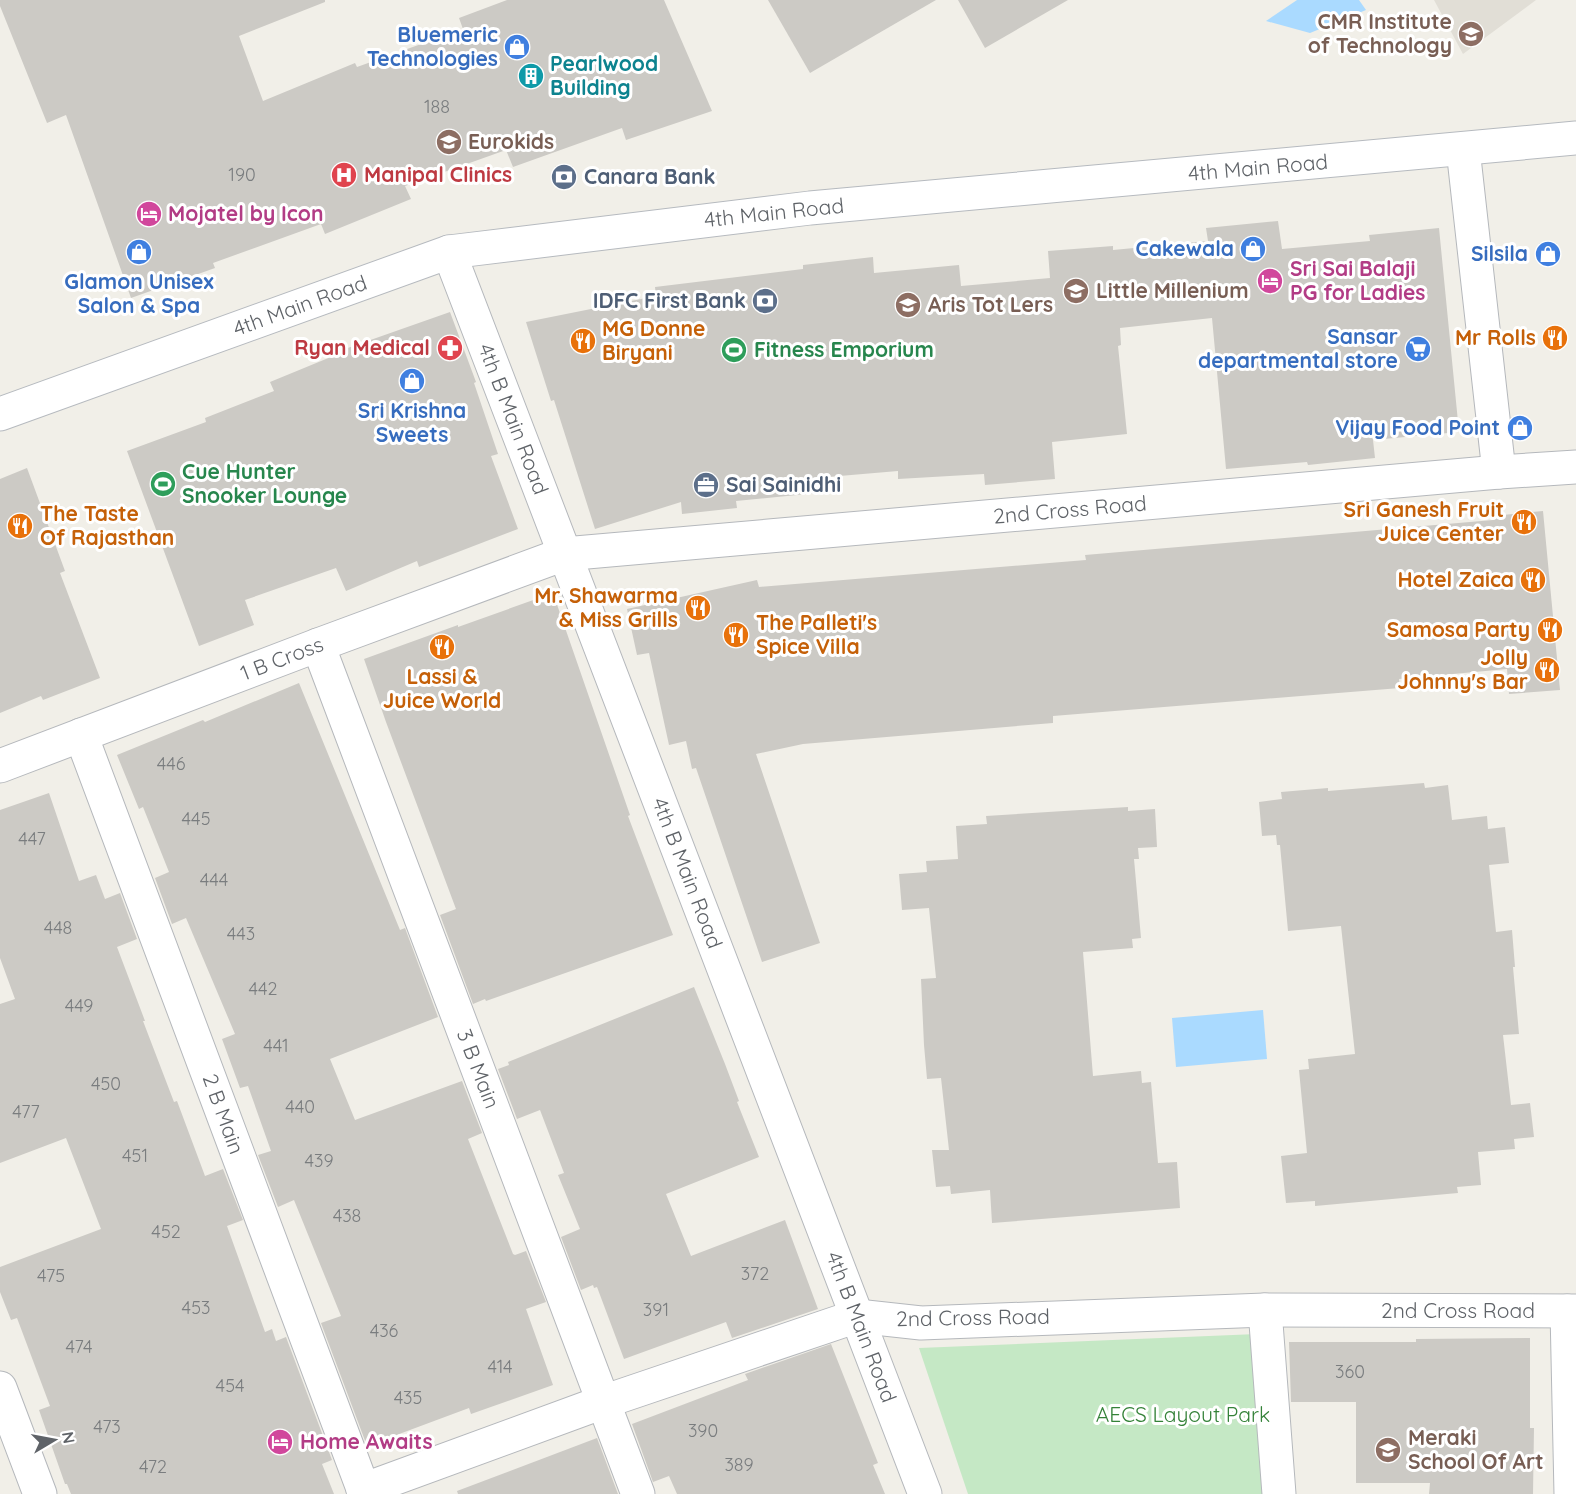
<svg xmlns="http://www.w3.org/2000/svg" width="1576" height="1494" viewBox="0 0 1576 1494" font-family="Quicksand,sans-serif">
<rect width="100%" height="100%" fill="#f1efe8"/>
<path fill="#e1ded6" d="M 1434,0 L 1536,0 L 1463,54 Z"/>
<path fill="#c5e8c5" d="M 1257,1334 L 1266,1494 L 968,1494 L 919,1348 Z"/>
<g fill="#aadaff">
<path d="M 1297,0 L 1359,0 L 1366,10 L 1310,33 L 1266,21 Z"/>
<path d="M 1263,1010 L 1267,1059 L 1176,1067 L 1172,1018 Z"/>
</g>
<g fill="#cccac5">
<path d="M 0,0 L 325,0 L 325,2 L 239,36 L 263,101 L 355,63 L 357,67 L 463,29 L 459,18 L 507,0 L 664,0 L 712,111 L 626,140 L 622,128 L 513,167 L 506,150 L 405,186 L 411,199 L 325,234 L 321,224 L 213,263 L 215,268 L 131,298 L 66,115 L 47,123 L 0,6 Z"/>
<path d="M 768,0 L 936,0 L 810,73 Z"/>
<path d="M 958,0 L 1068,0 L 985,48 Z"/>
<path d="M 1278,221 L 1282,249 L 1370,241 L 1369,235 L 1439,228 L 1459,432 L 1373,440 L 1375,458 L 1308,465 L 1307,462 L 1226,469 L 1212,318 L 1120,328 L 1121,345 L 1118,346 L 1127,434 L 1052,442 L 1055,479 L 985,485 L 984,474 L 898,479 L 898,471 L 816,478 L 817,493 L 736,501 L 737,508 L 682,514 L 681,502 L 595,529 L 554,400 L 551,401 L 526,322 L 656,296 L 655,287 L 803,269 L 803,265 L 873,257 L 874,273 L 959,265 L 961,286 L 1050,278 L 1048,251 L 1113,246 L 1113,250 L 1208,241 L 1206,228 Z"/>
<path d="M 450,312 L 476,382 L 474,383 L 498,454 L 491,456 L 518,529 L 419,567 L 417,561 L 346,591 L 336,568 L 245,600 L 254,625 L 199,646 L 127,451 L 206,422 L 205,418 L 274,391 L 270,382 L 343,352 L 342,350 Z"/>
<path d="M 27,468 L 65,571 L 60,573 L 100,678 L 43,700 L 41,696 L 0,713 L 0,479 Z"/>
<path d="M 1543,511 L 1560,690 L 1509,694 L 1507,669 L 1399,679 L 1400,688 L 1053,716 L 1053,723 L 803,744 L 756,754 L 820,943 L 762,962 L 696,768 L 692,769 L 686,741 L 669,745 L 649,653 L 637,655 L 627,609 L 757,580 L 759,587 L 1086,560 L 1085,555 L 1493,520 L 1492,516 Z"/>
<path d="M 553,593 L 630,815 L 628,816 L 673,935 L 486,1001 L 485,999 L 473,1004 L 440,915 L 456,909 L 386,722 L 364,659 L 458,625 L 458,627 Z"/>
<path d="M 299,683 L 400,930 L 405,928 L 438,1017 L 330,1059 L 355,1120 L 462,1081 L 482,1133 L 468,1139 L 513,1254 L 515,1255 L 526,1251 L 546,1302 L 526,1309 L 553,1385 L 471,1414 L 469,1408 L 367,1446 L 321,1323 L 341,1316 L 294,1200 L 278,1207 L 258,1155 L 271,1151 L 248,1086 L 240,1088 L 222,1039 L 235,1034 L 186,918 L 172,924 L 155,878 L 169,872 L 143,807 L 139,809 L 117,755 L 203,720 L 205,722 Z"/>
<path d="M 1424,783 L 1425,788 L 1448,785 L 1452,820 L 1487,816 L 1488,829 L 1505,827 L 1509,863 L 1489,865 L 1496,932 L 1512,930 L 1515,967 L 1513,967 L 1519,1034 L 1503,1035 L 1511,1105 L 1530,1103 L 1534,1137 L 1514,1139 L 1515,1149 L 1478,1152 L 1481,1185 L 1457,1187 L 1458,1193 L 1315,1206 L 1315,1201 L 1286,1203 L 1281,1156 L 1307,1153 L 1299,1070 L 1309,1069 L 1308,1059 L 1355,1054 L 1341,926 L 1288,931 L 1280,845 L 1277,845 L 1276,835 L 1262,836 L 1259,802 L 1282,799 L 1281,792 L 1328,788 L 1328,791 Z"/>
<path d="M 49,793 L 79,881 L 96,875 L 105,899 L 120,893 L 137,939 L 117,947 L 145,1021 L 143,1021 L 174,1102 L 177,1101 L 205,1176 L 223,1169 L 243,1220 L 227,1226 L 265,1332 L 272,1329 L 276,1341 L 286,1337 L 332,1460 L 322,1464 L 334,1494 L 71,1494 L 67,1484 L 65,1484 L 39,1410 L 50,1406 L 17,1318 L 11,1320 L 0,1292 L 0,1267 L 101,1229 L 66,1138 L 0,1163 L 0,1004 L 15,999 L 0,958 L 0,810 Z"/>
<path d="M 1128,807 L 1128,811 L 1155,809 L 1157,847 L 1138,848 L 1139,859 L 1134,859 L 1141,938 L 1132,939 L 1133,948 L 1083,952 L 1093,1076 L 1141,1071 L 1142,1083 L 1151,1082 L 1158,1163 L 1177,1162 L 1180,1208 L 992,1223 L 990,1190 L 951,1194 L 950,1186 L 936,1187 L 932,1150 L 949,1150 L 941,1078 L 927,1079 L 924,1045 L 921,979 L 936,978 L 929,908 L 902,910 L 899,874 L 927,872 L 926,861 L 958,859 L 956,826 L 987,824 L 986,816 Z"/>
<path d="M 694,987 L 725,1064 L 739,1101 L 737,1102 L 759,1157 L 666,1194 L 691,1256 L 785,1220 L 818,1309 L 732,1338 L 726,1322 L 624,1359 L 597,1287 L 594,1288 L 593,1285 L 581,1290 L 561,1237 L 580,1229 L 558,1175 L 564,1173 L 540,1110 L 517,1119 L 498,1069 L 509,1065 L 508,1062 Z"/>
<path d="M 1530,1338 L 1530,1428 L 1534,1428 L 1533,1494 L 1429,1494 L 1430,1483 L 1356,1483 L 1356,1402 L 1291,1402 L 1289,1342 L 1416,1342 L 1416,1339 Z"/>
<path d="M 831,1344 L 878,1463 L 873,1465 L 885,1494 L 677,1494 L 669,1476 L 653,1482 L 632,1424 L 748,1380 L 745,1374 Z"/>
<path d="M 597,1438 L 618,1494 L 458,1494 L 457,1491 Z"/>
</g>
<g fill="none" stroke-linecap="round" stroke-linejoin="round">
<g stroke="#b5b8bc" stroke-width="35">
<g id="street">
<path d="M 1463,149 L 1499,472"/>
<path d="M 449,252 L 925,1494"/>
<path d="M 318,645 L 638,1494"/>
<path d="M 81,735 L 365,1494"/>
<path d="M 0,766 L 318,645 L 564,554 L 1499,472 L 1576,467"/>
<path d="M 1265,1310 L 1279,1494"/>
<path d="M 1567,1311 L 1571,1494"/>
<path d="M 0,1388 L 40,1494"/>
<path d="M 363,1490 L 603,1402 L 857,1316 L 921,1323 L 1265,1310 L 1576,1311"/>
</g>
</g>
<g stroke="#b6babf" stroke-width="35">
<path id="secondary" d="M 0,414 L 449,252 L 810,208 L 1576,138"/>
</g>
<use href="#street" stroke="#fff" stroke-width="33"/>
<use href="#secondary" stroke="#fff" stroke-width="33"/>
</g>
<defs>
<g id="university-disc" transform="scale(1.35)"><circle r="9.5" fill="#8d6e63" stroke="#fff"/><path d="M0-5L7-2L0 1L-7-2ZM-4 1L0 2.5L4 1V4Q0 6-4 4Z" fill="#fff"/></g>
<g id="shop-disc" transform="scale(1.35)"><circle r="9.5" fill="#3f7fe0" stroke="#fff"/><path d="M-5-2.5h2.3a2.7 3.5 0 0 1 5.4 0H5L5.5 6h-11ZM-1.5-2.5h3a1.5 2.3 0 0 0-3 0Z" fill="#fff"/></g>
<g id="building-disc" transform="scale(1.35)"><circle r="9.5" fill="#0f9aa8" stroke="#fff"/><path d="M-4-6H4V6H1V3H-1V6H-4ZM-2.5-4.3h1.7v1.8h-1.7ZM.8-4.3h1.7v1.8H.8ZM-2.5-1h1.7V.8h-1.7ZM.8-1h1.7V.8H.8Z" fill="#fff"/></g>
<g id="school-disc" transform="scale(1.35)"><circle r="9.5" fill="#8d6e63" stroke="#fff"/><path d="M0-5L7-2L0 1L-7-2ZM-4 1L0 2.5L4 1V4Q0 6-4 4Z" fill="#fff"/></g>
<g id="hospital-disc" transform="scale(1.35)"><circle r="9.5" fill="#e0444e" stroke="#fff"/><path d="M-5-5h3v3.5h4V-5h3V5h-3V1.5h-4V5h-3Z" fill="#fff"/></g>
<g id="bank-disc" transform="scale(1.35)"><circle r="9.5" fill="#5c6f8a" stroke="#fff"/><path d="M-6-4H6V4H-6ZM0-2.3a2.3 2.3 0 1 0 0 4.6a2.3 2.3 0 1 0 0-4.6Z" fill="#fff"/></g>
<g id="hotel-disc" transform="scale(1.35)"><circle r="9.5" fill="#d1479c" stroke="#fff"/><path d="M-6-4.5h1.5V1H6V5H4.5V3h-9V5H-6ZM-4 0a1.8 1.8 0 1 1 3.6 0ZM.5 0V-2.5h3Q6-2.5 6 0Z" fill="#fff"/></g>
<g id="restaurant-disc" transform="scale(1.35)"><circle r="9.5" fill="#e8710a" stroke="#fff"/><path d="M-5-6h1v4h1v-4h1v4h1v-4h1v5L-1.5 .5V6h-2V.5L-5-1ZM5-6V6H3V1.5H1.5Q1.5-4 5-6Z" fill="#fff"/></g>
<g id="pharmacy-disc" transform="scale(1.35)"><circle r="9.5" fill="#e0444e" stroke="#fff"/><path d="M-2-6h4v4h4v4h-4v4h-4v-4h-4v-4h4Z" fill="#fff"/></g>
<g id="supermarket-disc" transform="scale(1.35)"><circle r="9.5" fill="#3f7fe0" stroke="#fff"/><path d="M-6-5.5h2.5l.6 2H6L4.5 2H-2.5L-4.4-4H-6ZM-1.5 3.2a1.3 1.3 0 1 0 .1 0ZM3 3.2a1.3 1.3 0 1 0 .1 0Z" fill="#fff"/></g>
<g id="stadium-disc" transform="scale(1.35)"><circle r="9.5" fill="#2e9e5b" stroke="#fff"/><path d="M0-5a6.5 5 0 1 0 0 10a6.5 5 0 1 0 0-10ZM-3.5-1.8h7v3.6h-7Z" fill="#fff"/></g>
<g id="office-disc" transform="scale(1.35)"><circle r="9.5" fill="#5c6f8a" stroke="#fff"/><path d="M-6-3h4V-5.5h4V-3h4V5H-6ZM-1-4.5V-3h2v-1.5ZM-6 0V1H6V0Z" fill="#fff"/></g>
</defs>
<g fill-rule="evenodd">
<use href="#university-disc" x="1471" y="34"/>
<use href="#shop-disc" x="517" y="47"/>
<use href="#building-disc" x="531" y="76"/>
<use href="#school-disc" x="449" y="142"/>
<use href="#hospital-disc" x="344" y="175"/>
<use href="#bank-disc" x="564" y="177"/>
<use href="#hotel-disc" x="149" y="214"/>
<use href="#shop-disc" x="1253" y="249"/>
<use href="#shop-disc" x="139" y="252"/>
<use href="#shop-disc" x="1548" y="254"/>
<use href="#hotel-disc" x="1270" y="281"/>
<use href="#school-disc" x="1076" y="291"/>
<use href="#bank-disc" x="765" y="301"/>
<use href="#school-disc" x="908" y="305"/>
<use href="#restaurant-disc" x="1555" y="338"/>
<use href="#restaurant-disc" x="583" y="341"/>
<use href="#pharmacy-disc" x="450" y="348"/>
<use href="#supermarket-disc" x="1418" y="349"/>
<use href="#stadium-disc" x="734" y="350"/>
<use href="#shop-disc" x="412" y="381"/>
<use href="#shop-disc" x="1520" y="428"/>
<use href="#stadium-disc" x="163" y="484"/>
<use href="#office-disc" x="706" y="485"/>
<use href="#restaurant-disc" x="1524" y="522"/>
<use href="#restaurant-disc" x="20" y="526"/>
<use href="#restaurant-disc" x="1533" y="580"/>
<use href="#restaurant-disc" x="698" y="608"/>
<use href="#restaurant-disc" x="1550" y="630"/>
<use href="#restaurant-disc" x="736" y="635"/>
<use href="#restaurant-disc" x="442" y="647"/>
<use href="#restaurant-disc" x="1547" y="670"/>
<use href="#hotel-disc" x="280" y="1442"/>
<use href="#school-disc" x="1388" y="1450"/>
</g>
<g text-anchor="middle" stroke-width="6" stroke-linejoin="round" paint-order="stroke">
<g font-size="18" fill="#7a7d7f">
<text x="437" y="113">188</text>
<text x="242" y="181">190</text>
<text x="171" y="770">446</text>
<text x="196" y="825">445</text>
<text x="32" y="845">447</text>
<text x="214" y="886">444</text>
<text x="58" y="934">448</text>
<text x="241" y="940">443</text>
<text x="263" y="995">442</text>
<text x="79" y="1012">449</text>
<text x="276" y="1052">441</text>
<text x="106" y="1090">450</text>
<text x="300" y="1113">440</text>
<text x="26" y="1118">477</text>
<text x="135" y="1162">451</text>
<text x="319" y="1167">439</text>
<text x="347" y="1222">438</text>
<text x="166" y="1238">452</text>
<text x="755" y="1280">372</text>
<text x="51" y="1282">475</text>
<text x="196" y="1314">453</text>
<text x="656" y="1316">391</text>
<text x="384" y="1337">436</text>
<text x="79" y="1353">474</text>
<text x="500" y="1373">414</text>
<text x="1350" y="1378">360</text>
<text x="230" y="1392">454</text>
<text x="408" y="1404">435</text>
<text x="107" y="1433">473</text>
<text x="703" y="1437">390</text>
<text x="739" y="1471">389</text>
<text x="153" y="1473">472</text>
</g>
<g font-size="21" font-weight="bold" fill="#785e54" stroke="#fff" text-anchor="start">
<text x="1452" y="29" text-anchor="end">CMR Institute<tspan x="1452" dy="24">of Technology</tspan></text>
<text x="468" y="149">Eurokids</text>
<text x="1096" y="298">Little Millenium</text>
<text x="928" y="312">Aris Tot Lers</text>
<text x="1408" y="1445">Meraki<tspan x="1408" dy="24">School Of Art</tspan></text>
</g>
<g font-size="21" font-weight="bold" fill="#366cbe" stroke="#fff" text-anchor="end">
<text x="498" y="42">Bluemeric<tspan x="498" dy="24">Technologies</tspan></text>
<text x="1234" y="256">Cakewala</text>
<text x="1528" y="261">Silsila</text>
<text x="139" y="289" text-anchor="middle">Glamon Unisex<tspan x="139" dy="24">Salon &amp; Spa</tspan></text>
<text x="1398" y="344">Sansar<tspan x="1398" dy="24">departmental store</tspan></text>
<text x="412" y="418" text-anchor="middle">Sri Krishna<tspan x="412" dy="24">Sweets</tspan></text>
<text x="1500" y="435">Vijay Food Point</text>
</g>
<g font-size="21" font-weight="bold" fill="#0d838f" stroke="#fff" text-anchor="start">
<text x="550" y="71">Pearlwood<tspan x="550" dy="24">Building</tspan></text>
</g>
<g font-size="21" fill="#5f6368" stroke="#fff">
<text transform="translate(1258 168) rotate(-5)" y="7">4th Main Road</text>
<text transform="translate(774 213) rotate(-6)" y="7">4th Main Road</text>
<text transform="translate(300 306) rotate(-20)" y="7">4th Main Road</text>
<text transform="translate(513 419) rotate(69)" y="7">4th B Main Road</text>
<text transform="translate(1070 510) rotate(-5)" y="7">2nd Cross Road</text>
<text transform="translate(282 659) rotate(-21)" y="7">1 B Cross</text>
<text transform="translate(687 873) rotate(69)" y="7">4th B Main Road</text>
<text transform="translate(478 1069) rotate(69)" y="7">3 B Main</text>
<text transform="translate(223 1114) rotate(70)" y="7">2 B Main</text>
<text x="1458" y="1318">2nd Cross Road</text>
<text transform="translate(973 1318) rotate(-1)" y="7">2nd Cross Road</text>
<text transform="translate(861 1327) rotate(69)" y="7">4th B Main Road</text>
</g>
<g font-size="21" font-weight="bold" fill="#be3a42" stroke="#fff" text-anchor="start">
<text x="364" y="182">Manipal Clinics</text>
<text x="430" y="355" text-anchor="end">Ryan Medical</text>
</g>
<g font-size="21" font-weight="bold" fill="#4e5e75" stroke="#fff" text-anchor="start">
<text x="584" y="184">Canara Bank</text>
<text x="746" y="308" text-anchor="end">IDFC First Bank</text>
<text x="726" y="492">Sai Sainidhi</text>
</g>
<g font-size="21" font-weight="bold" fill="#b23c85" stroke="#fff" text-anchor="start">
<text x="168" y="221">Mojatel by Icon</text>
<text x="1290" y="276">Sri Sai Balaji<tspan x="1290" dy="24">PG for Ladies</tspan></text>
<text x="300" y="1449">Home Awaits</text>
</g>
<g font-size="21" font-weight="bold" fill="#c56008" stroke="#fff" text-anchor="end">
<text x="602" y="336" text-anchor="start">MG Donne<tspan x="602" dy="24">Biryani</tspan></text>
<text x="1536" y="345">Mr Rolls</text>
<text x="1504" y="517">Sri Ganesh Fruit<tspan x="1504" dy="24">Juice Center</tspan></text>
<text x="40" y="521" text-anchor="start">The Taste<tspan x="40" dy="24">Of Rajasthan</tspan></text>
<text x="1514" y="587">Hotel Zaica</text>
<text x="678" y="603">Mr. Shawarma<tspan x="678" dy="24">&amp; Miss Grills</tspan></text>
<text x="756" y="630" text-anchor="start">The Palleti's<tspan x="756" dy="24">Spice Villa</tspan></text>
<text x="1530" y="637">Samosa Party</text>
<text x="1528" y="665">Jolly<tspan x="1528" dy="24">Johnny's Bar</tspan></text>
<text x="442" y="684" text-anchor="middle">Lassi &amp;<tspan x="442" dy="24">Juice World</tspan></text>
</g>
<g font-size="21" font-weight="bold" fill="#27864d" stroke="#fff" text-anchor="start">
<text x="754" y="357">Fitness Emporium</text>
<text x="182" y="479">Cue Hunter<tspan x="182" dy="24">Snooker Lounge</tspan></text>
</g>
<g font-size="21" fill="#348238" stroke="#fff">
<text x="1183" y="1422">AECS Layout Park</text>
</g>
</g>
<g transform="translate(54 1440) rotate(80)" stroke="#ffffff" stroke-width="4.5" paint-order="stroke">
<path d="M0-4.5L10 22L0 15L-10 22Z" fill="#5f6368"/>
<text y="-9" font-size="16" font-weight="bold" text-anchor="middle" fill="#5f6368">N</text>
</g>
</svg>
